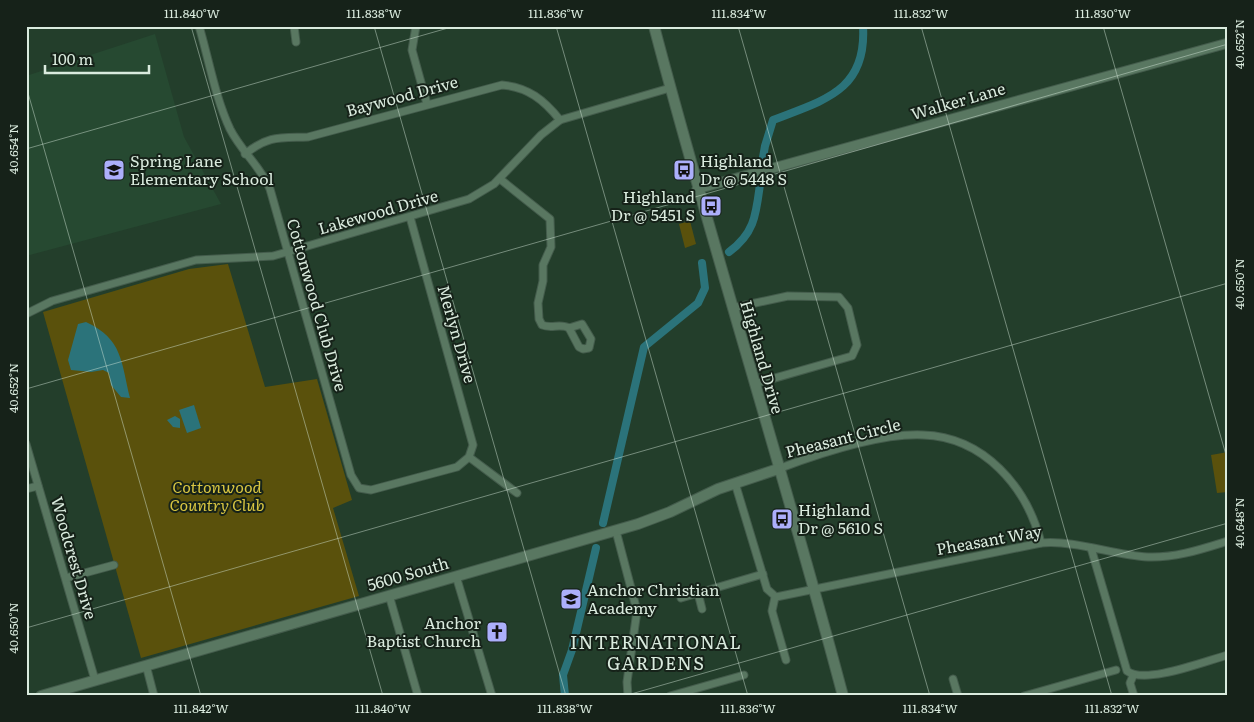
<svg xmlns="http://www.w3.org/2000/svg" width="1254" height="722" viewBox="0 0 1254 722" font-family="Literata,serif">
<rect width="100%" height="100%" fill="#233e2b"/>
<path fill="#264931" d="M 155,34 L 184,137 L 221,204 L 26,256 L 26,76 Z"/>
<g fill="#5a510c">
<path d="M 690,221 L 696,244 L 685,248 L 679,224 Z"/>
<path d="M 228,264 L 265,387 L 317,379 L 352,500 L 333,508 L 359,596 L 141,658 L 43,312 L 189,269 Z"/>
<path d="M 1228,452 L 1228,492 L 1217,493 L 1211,455 Z"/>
</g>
<g fill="#2b737a">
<path d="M 86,322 C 123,339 121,362 130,398 L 121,397 L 111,385 L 109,373 L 103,370 L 91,372 L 71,370 L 68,360 L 78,324 Z"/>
<path d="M 194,405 L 201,428 L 187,433 L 179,410 Z"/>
<path d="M 175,416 L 180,419 L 180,428 L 173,427 L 167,420 Z"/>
</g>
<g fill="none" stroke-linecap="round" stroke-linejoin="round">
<g stroke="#2b737a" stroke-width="8">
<path d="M 762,163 L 765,146 L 773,120 C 824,100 867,91 863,26"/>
<path d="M 729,252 C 755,233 756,214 760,184"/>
<path d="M 603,523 L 644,347 L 698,303 L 705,288 L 702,263"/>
<path d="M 565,696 L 563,675 L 572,650 L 596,548"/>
</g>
<g stroke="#445c4c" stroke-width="9">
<g id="minor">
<path d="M 199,26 C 209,60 215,97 230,129 C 241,151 261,167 270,189 L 351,475 L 359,488 L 371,490 L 457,467 L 469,457 L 473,445 L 410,217"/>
<path d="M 294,26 L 296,42"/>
<path d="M 416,26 L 412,50 L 427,104"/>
<path d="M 245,154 C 269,135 280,138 308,137 L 502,85 C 528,87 544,100 560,120"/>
<path d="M 500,179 L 550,219 L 551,247 L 543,265 L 543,281 L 538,303 L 539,319 L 542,325 C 551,329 561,323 569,328 L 582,324 L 591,339 L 589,348 L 583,349 L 579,347 L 569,328"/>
<path d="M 732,308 L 788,296 L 839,297 L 848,308 L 857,345 L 852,356 L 754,384"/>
<path d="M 26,314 L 52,301 L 196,260 L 273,256 L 469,199 L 494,184 L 541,135 L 560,120 L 670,88"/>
<path d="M 26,444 L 95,680"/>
<path d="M 469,457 L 517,493"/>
<path d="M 778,469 C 818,454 880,433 923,435 C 984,437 1027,487 1041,543"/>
<path d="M 735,483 L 767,589 L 776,597 L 1041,543 C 1077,540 1112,555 1148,557 C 1176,558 1202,549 1228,541"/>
<path d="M 26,489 L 38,486"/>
<path d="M 616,531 L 637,611 L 627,682 L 628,696"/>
<path d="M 1091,548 L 1127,671 C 1145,685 1205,661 1228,655"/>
<path d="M 456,576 L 492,696"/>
<path d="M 66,578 L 114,565"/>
<path d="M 698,593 L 702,609"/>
<path d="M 389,595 L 418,696"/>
<path d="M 775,597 L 772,611 L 786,660"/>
<path d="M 681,598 L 763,574"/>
<path d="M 146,665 L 154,696"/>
<path d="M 1133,676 L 1130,683 L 1134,696"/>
<path d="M 953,679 L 958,696"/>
<path d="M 670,696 L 744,675"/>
<path d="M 1024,696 L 1116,670"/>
</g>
</g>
<g stroke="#445c4c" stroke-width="11">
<path id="tertiary" d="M 697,189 L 1228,43"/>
</g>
<g stroke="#445c4c" stroke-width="12">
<g id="secondary">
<path d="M 654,26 C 713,251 784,472 843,696"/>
<path d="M 41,696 L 638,524 L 670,512 L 718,489 L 778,469"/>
</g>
</g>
<use href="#minor" stroke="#597761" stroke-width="7"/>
<use href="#tertiary" stroke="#597761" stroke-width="9"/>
<use href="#secondary" stroke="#597761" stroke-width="10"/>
</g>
<path fill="none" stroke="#daebde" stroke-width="1" stroke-opacity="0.45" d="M 191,26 L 383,696M 374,26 L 566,696M 556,26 L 748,696M 738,26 L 930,696M 921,26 L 1112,696M 1103,26 L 1228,462M 26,86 L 201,696M 26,149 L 455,26M 26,389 L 1228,44M 26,628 L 1228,283M 624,696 L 1228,523"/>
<defs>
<g id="school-square" transform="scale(1.125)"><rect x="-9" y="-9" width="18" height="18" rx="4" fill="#acaffb" stroke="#162219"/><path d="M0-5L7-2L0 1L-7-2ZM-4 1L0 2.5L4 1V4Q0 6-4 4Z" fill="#111"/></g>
<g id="bus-square" transform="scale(1.125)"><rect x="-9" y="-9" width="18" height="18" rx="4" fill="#acaffb" stroke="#162219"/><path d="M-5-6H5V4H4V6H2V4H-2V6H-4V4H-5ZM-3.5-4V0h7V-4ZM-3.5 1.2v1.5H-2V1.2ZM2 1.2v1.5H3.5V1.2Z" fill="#111"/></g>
<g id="church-square" transform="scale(1.125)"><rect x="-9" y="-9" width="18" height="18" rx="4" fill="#acaffb" stroke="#162219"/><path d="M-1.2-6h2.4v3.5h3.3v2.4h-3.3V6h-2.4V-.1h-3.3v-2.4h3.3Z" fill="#111"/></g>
</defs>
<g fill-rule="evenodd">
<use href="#school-square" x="114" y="170"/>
<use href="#bus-square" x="684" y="170"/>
<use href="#bus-square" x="711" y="206"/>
<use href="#bus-square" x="782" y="519"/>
<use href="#school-square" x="571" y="599"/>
<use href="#church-square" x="497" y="632"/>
</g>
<g text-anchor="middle" stroke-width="4" stroke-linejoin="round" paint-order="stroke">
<g font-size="16" fill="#daebde" stroke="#162219">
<text transform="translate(402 96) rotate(-15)" y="6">Baywood Drive</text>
<text transform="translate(958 101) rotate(-16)" y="6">Walker Lane</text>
<text transform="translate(378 212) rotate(-16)" y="6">Lakewood Drive</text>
<text transform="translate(317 305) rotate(74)" y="6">Cottonwood Club Drive</text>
<text transform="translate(457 334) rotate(74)" y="6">Merlyn Drive</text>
<text transform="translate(762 357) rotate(74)" y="6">Highland Drive</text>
<text transform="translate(843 438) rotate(-14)" y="6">Pheasant Circle</text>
<text transform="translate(989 540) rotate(-10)" y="6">Pheasant Way</text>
<text transform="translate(74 558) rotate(74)" y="6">Woodcrest Drive</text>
<text transform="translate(408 574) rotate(-16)" y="6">5600 South</text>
</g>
<g font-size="16" fill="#daebde" stroke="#162219" text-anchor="start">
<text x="130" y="167">Spring Lane<tspan x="130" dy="18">Elementary School</tspan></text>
<text x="700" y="167">Highland<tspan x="700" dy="18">Dr @ 5448 S</tspan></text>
<text x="695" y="203" text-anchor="end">Highland<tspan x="695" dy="18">Dr @ 5451 S</tspan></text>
<text x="798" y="516">Highland<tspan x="798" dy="18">Dr @ 5610 S</tspan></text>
<text x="587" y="596">Anchor Christian<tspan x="587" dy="18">Academy</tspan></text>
<text x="481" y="629" text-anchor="end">Anchor<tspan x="481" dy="18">Baptist Church</tspan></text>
</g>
<g font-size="16" font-style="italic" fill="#d8c541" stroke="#162219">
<text x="217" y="493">Cottonwood<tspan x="217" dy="18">Country Club</tspan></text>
</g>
<g font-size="18" letter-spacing="1" fill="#daebde" stroke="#162219">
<text x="656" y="649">INTERNATIONAL<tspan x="656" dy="21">GARDENS</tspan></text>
</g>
</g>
<rect width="1254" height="722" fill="none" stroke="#162219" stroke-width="55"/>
<path d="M45 65v8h104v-8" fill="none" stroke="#daebde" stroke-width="2.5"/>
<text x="52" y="65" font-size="15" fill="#daebde" stroke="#162219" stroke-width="4" paint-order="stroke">100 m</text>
<rect x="28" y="28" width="1198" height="666" fill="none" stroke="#daebde" stroke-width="2"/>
<g font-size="12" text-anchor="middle" fill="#daebde">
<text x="192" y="18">111.840°W</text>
<text x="374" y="18">111.838°W</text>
<text x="556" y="18">111.836°W</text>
<text x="739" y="18">111.834°W</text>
<text x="921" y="18">111.832°W</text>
<text x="1103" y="18">111.830°W</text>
<text transform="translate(1240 44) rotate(-90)" y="4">40.652°N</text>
<text transform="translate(14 149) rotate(-90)" y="4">40.654°N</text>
<text transform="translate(1240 284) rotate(-90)" y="4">40.650°N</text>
<text transform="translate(14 388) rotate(-90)" y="4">40.652°N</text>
<text transform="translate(1240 523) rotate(-90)" y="4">40.648°N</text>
<text transform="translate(14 628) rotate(-90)" y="4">40.650°N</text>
<text x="201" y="713">111.842°W</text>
<text x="383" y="713">111.840°W</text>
<text x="565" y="713">111.838°W</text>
<text x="748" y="713">111.836°W</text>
<text x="930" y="713">111.834°W</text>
<text x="1112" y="713">111.832°W</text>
</g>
</svg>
